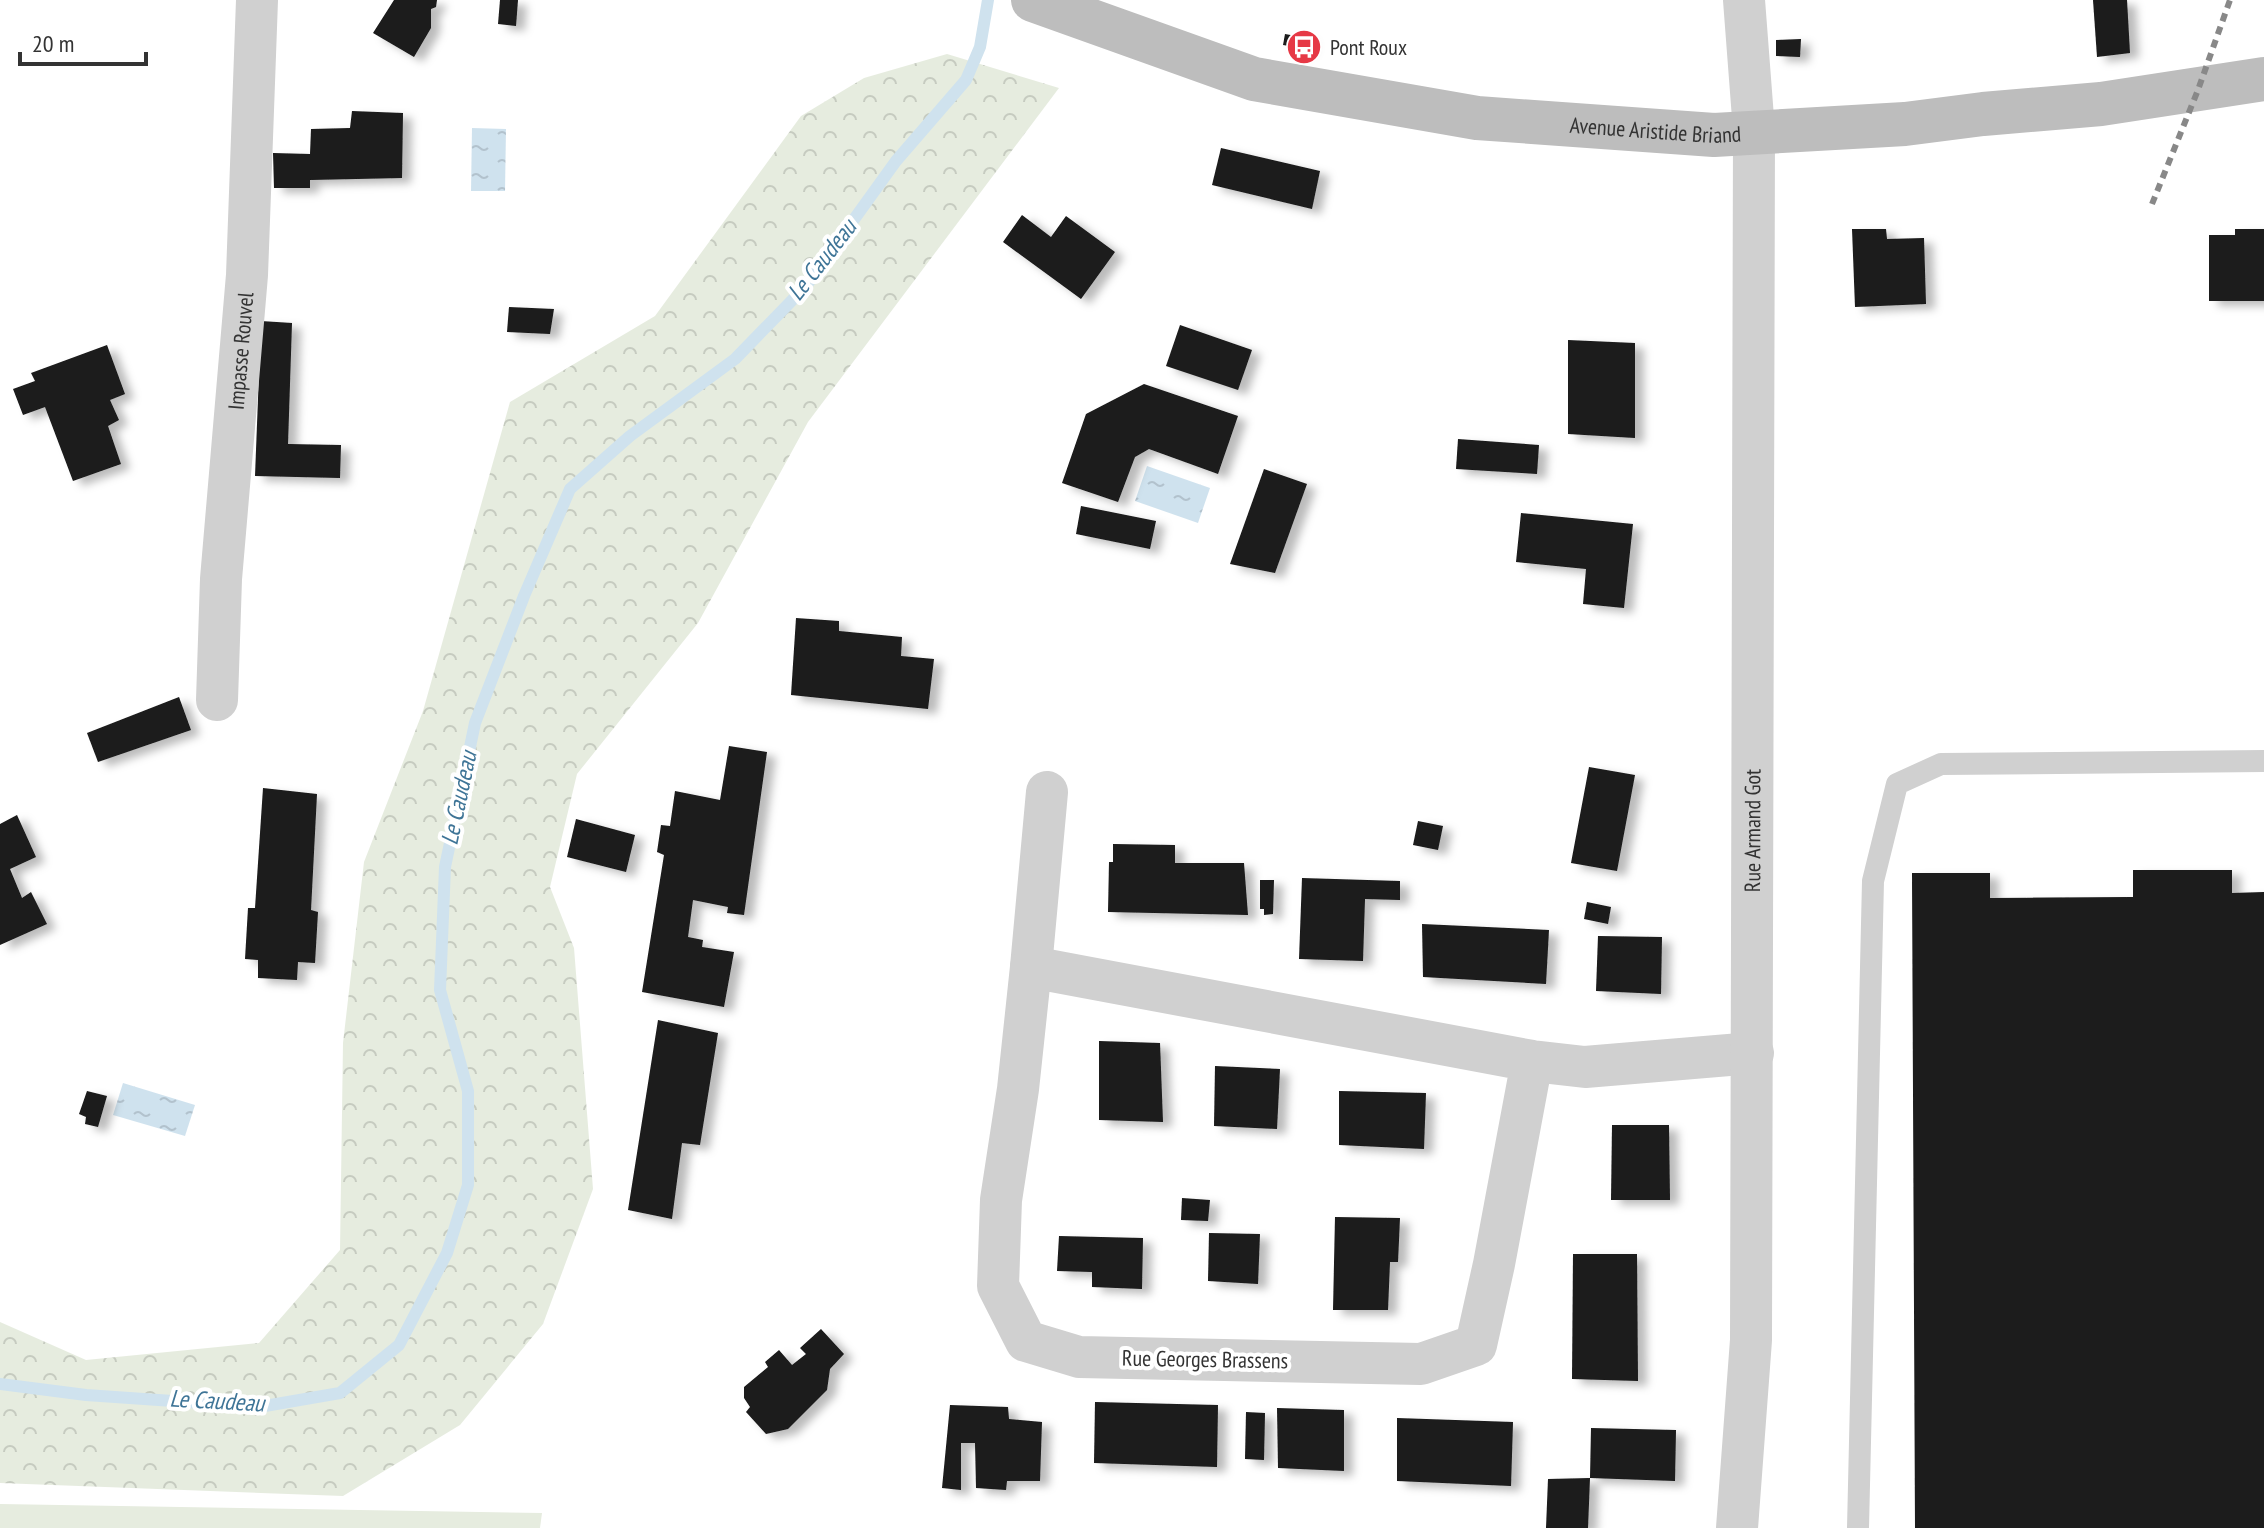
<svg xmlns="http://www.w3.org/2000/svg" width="2264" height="1528" viewBox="0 0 2264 1528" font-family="'PT Sans Narrow',sans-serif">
<defs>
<pattern id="forest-crowns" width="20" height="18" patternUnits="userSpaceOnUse" patternTransform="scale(2)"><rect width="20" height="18" fill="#e6ecdf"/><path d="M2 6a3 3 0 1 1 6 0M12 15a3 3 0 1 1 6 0" fill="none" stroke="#c6cbc0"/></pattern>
<pattern id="water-ripples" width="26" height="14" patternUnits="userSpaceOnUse" patternTransform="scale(2)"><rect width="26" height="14" fill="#cfe2ee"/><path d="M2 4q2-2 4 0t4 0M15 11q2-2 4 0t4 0" fill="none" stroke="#b2c2cd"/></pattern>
<filter id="shadow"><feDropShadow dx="9" dy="5" stdDeviation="4" flood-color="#0004"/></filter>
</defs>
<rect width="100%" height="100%" fill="#fff"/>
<path fill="url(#forest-crowns)" d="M 947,54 L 1059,88 L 808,422 L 698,623 L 577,774 L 550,887 L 574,948 L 593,1189 L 543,1324 L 460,1425 L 343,1496 L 0,1483 L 0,1322 L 86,1360 L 259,1343 L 340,1250 L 343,1043 L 364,862 L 423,711 L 510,402 L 655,316 L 801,116 L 864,78 Z"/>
<path fill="#e6ecdf" d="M 0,1504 L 542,1513 L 540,1528 L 0,1528 Z"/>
<g fill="url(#water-ripples)">
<path d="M 472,128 L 506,129 L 505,191 L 471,191 Z"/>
<path d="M 1147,466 L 1210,488 L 1198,523 L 1135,501 Z"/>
<path d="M 123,1083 L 195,1105 L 185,1136 L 113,1115 Z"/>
</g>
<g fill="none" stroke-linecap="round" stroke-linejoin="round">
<path stroke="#cfe2ee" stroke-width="12" d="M 0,1384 L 86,1395 L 259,1407 L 340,1393 L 399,1345 L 447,1253 L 468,1185 L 468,1091 L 440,990 L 445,867 L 475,723 L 524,596 L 570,489 L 630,436 L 735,359 L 806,286 L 896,161 L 966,80 L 980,47 L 988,0"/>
</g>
<g fill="#1a1a1a" filter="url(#shadow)">
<path d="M 394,0 L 437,0 L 436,7 L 431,9 L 431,28 L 414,57 L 373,33 Z"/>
<path d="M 500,0 L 518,0 L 516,26 L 498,24 Z"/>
<path d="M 2093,0 L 2127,0 L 2130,53 L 2097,57 Z"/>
<path d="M 1285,34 L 1307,38 L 1306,49 L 1283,45 Z"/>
<path d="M 1801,39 L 1800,57 L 1776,56 L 1776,40 Z"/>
<path d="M 352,111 L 403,113 L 402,178 L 310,180 L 310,188 L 274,188 L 273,153 L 310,154 L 311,129 L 350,128 Z"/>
<path d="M 1221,148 L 1320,171 L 1312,209 L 1212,185 Z"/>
<path d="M 1022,215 L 1051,237 L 1066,216 L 1115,252 L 1081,299 L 1003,242 Z"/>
<path d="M 1852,229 L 1886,229 L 1887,239 L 1924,238 L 1926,304 L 1855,307 Z"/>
<path d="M 2235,229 L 2264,229 L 2264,301 L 2209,301 L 2209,235 L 2235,235 Z"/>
<path d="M 509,307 L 554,309 L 550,334 L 507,332 Z"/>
<path d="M 261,321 L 292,323 L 288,444 L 341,445 L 340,478 L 255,476 Z"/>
<path d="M 1180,325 L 1252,350 L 1238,390 L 1166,366 Z"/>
<path d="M 1568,340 L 1635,343 L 1635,438 L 1568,434 Z"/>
<path d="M 107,345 L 125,394 L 110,400 L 119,420 L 108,426 L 121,464 L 73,481 L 45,407 L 23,415 L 13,389 L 35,381 L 31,373 Z"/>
<path d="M 1144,384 L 1238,416 L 1218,474 L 1149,449 L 1135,457 L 1118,502 L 1062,483 L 1086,414 Z"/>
<path d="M 1458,439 L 1539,445 L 1537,474 L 1456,469 Z"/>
<path d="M 1264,469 L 1307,484 L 1275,573 L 1230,564 Z"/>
<path d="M 1081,506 L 1156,521 L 1150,549 L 1076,534 Z"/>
<path d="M 1521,513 L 1633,524 L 1624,608 L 1583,604 L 1586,569 L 1516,562 Z"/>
<path d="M 796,618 L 839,621 L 839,631 L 902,637 L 901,656 L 934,659 L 928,709 L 791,695 Z"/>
<path d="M 179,697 L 191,730 L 98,762 L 87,733 Z"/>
<path d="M 729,746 L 767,752 L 744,915 L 727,913 L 728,907 L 693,900 L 688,937 L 703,940 L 702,947 L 734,952 L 724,1007 L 642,992 L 664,855 L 657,852 L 661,825 L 670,826 L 675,791 L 720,800 Z"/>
<path d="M 1589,767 L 1635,775 L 1617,871 L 1571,863 Z"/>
<path d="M 263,788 L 317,794 L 311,910 L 318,912 L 315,963 L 298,962 L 297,980 L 258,978 L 258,960 L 245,959 L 248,908 L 255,908 Z"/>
<path d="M 17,815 L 36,857 L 10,869 L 22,898 L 31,892 L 47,924 L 0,945 L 0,824 Z"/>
<path d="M 576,819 L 635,835 L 626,872 L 567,857 Z"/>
<path d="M 1418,821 L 1443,826 L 1438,850 L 1413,845 Z"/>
<path d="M 1113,844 L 1175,845 L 1175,863 L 1244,863 L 1248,915 L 1108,912 L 1109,862 L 1113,862 Z"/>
<path d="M 2133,870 L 2232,870 L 2232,893 L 2264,892 L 2264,1528 L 1915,1528 L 1912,873 L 1990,873 L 1990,898 L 2133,897 Z"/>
<path d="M 1302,878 L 1400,881 L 1400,900 L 1365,899 L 1363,961 L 1299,959 Z"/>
<path d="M 1260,880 L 1274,880 L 1273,914 L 1264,915 L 1264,909 L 1260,909 Z"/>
<path d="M 1587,902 L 1611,907 L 1608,924 L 1584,919 Z"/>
<path d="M 1422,924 L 1549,930 L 1546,984 L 1423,977 Z"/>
<path d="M 1598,936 L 1662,937 L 1661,994 L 1596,991 Z"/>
<path d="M 658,1020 L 718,1033 L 700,1145 L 682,1143 L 672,1219 L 628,1210 Z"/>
<path d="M 1099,1041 L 1160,1043 L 1163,1122 L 1099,1120 Z"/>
<path d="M 1215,1066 L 1280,1069 L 1277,1129 L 1214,1126 Z"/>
<path d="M 87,1091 L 107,1096 L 98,1127 L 85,1124 L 86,1117 L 79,1114 Z"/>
<path d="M 1339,1091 L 1426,1093 L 1424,1149 L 1339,1145 Z"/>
<path d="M 1612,1125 L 1669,1125 L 1670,1200 L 1611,1200 Z"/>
<path d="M 1182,1198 L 1210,1200 L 1208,1221 L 1181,1220 Z"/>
<path d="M 1335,1217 L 1400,1218 L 1398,1262 L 1390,1262 L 1388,1310 L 1333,1310 Z"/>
<path d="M 1209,1233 L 1260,1234 L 1258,1284 L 1208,1281 Z"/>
<path d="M 1059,1236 L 1143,1238 L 1142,1289 L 1092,1287 L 1092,1272 L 1057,1271 Z"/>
<path d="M 1573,1254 L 1637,1254 L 1638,1381 L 1572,1379 Z"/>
<path d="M 821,1329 L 844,1354 L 830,1369 L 827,1390 L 788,1429 L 766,1434 L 746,1412 L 750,1407 L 744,1398 L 744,1387 L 768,1367 L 765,1362 L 779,1350 L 792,1365 L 806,1354 L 800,1348 Z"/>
<path d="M 1095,1402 L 1218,1405 L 1217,1467 L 1094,1463 Z"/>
<path d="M 950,1405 L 1008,1407 L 1009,1419 L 1042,1422 L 1040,1481 L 1007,1481 L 1006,1490 L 976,1488 L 975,1443 L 961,1443 L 961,1490 L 942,1488 Z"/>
<path d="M 1277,1408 L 1344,1410 L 1344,1471 L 1278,1468 Z"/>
<path d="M 1246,1412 L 1265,1413 L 1264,1460 L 1245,1459 Z"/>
<path d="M 1397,1418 L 1513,1422 L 1511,1486 L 1397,1481 Z"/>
<path d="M 1591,1428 L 1676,1430 L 1675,1481 L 1590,1478 L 1588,1528 L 1546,1528 L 1548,1479 L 1590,1478 Z"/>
</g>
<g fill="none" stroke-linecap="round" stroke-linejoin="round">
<path stroke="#d0d0d0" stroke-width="22" d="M 1858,1528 L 1873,881 L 1897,784 L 1941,764 L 2264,761"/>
<g stroke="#d0d0d0" stroke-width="42">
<path id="s1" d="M 217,700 L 221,579 L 247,275 L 257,0"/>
<path d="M 1031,967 L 1047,792"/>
<path d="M 1532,1061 L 1494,1264 L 1476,1345 L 1421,1364 L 1079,1357 L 1026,1341 L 998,1286 L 1001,1200 L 1018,1089 L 1031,967 L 1532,1061 L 1585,1067 L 1753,1053"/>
<path id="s2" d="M 1737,1528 L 1751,1340 L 1754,131 L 1744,0"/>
</g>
<path stroke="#bdbdbd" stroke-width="44" id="s3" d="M 1033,0 L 1254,79 L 1477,118 L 1714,135 L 1905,124 L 1983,114 L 2101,104 L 2264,79"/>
<path stroke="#888" stroke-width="6" stroke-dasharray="8 6" stroke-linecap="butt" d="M 2152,204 L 2198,90 L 2230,0"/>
</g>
<defs>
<g id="bus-disc" transform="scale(1.8)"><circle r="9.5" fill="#e63946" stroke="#fff"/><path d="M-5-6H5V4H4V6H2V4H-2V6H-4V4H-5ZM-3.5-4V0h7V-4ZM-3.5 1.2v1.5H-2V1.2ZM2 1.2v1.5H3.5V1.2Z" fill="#fff"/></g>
</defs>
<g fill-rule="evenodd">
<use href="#bus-disc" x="1304" y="47"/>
</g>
<g text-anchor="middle" stroke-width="8" stroke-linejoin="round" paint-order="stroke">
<g font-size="22" fill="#333" stroke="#fff" text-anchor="start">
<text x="1330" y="55">Pont Roux</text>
</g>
<g font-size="22" fill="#333" stroke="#fff">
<text dy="8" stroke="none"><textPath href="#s3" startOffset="640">Avenue Aristide Briand</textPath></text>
<text dy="8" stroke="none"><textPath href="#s1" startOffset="350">Impasse Rouvel</textPath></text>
<text dy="8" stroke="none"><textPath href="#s2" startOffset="698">Rue Armand Got</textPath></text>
<text transform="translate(1205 1359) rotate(1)" y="8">Rue Georges Brassens</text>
</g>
<g font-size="24" font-style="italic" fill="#3f7597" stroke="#fff">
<text transform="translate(822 260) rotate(-52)" y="8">Le Caudeau</text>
<text transform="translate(459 798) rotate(-78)" y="8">Le Caudeau</text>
<text transform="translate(217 1401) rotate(3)" y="8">Le Caudeau</text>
</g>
</g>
<path d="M20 52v12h126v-12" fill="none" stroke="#333333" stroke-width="4"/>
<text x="32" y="52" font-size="24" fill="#333333" stroke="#ffffff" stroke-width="6" paint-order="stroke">20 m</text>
</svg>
